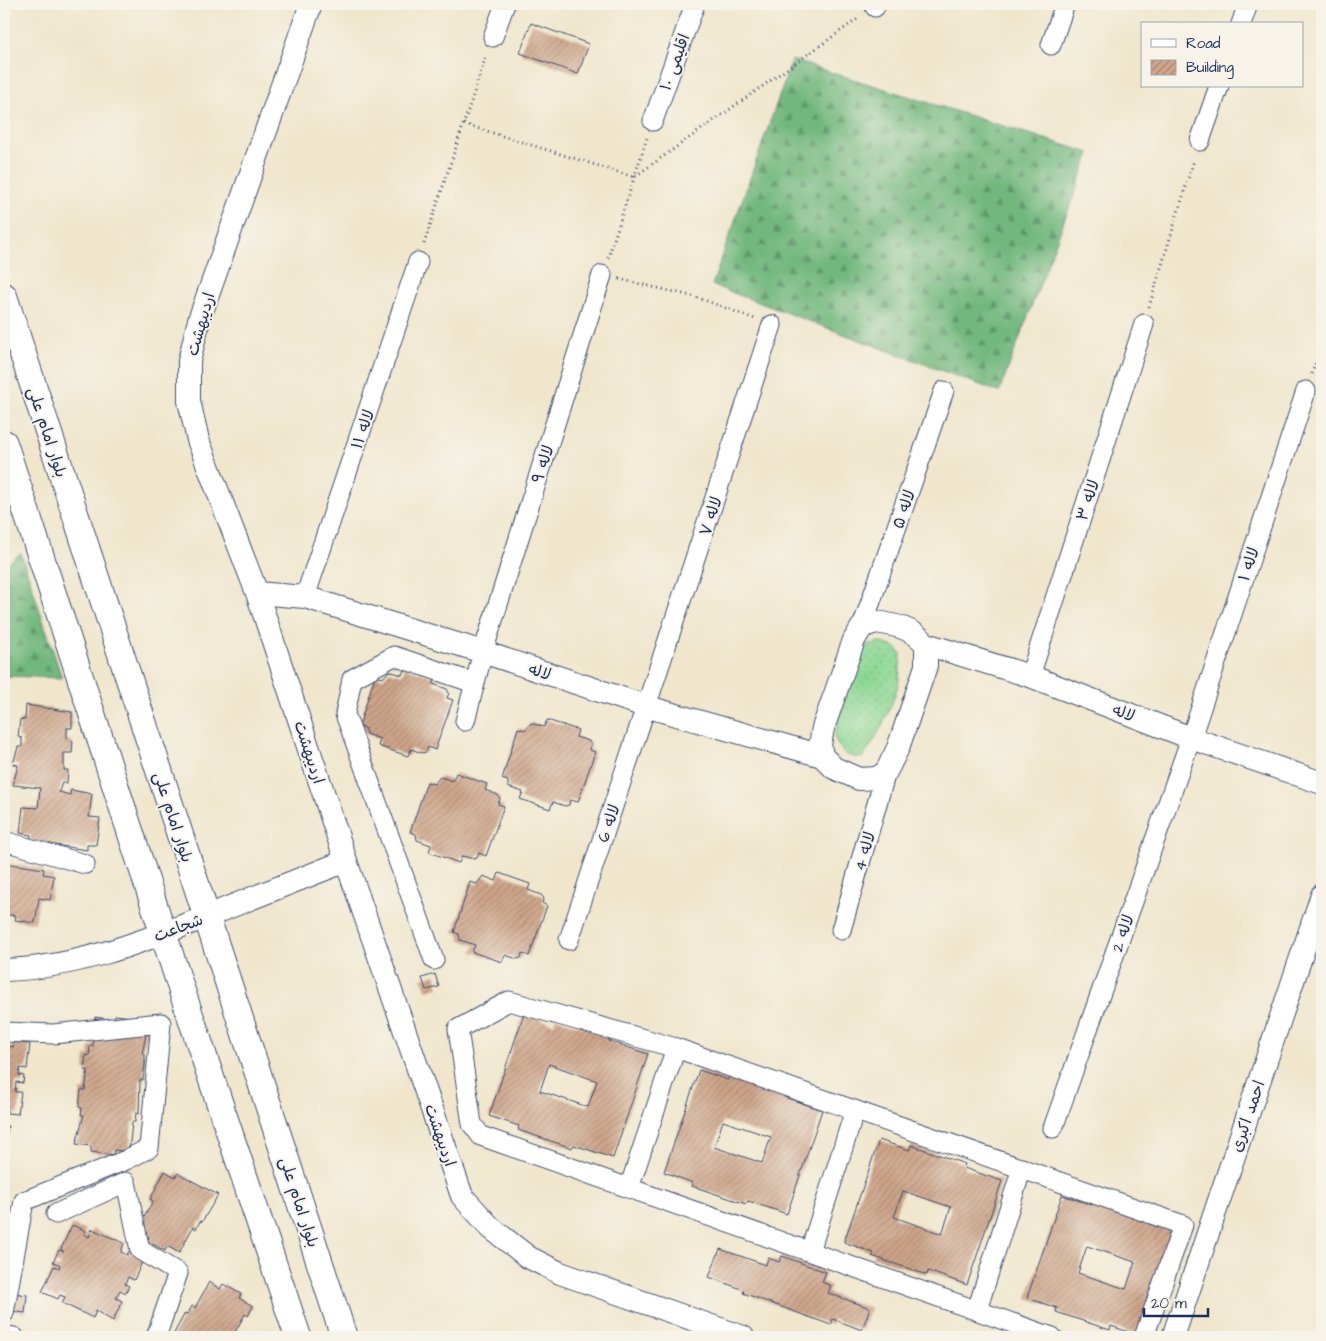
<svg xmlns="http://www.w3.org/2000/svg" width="1326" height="1341" viewBox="0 0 1326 1341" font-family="'Architects Daughter','Playpen Sans Arabic',sans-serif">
<defs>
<pattern id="grass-dots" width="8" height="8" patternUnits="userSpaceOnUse" patternTransform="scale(1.25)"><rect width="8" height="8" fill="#8dd895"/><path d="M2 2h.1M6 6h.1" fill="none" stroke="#79ba83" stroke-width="1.8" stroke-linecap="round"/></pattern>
<pattern id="forest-firs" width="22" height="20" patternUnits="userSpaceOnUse" patternTransform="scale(1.25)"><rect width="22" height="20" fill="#72b87e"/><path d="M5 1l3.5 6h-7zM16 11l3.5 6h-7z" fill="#5d966a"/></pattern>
<pattern id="building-hatch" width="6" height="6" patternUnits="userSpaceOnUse" patternTransform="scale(1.25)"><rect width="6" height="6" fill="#cea589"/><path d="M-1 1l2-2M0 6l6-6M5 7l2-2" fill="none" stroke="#a68773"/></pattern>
</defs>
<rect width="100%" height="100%" fill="#f7f3e8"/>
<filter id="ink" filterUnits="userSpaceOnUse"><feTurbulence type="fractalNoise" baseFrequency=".02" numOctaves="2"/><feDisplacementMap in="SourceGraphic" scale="10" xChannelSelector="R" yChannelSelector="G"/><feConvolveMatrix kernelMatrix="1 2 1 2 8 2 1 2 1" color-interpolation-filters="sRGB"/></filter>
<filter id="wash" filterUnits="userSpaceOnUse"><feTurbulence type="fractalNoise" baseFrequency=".0096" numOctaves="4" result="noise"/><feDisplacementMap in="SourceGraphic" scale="20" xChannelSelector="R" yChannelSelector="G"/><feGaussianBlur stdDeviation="1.12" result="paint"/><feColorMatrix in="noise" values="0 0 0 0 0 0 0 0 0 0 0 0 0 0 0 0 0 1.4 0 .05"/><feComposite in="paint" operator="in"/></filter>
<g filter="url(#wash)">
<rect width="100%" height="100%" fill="#efe6cc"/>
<path fill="url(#grass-dots)" stroke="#54847a" d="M 879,642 L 895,647 L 901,654 C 900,664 900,676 898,685 C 891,709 877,738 863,757 C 845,758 842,752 834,737 L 848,687 L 866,645 Z"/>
<g fill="url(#forest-firs)" stroke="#46746e">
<path d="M 792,60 L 1090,153 L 999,392 L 712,285 Z"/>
<path d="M 21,553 L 62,678 L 4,676 L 4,566 Z"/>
</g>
<g id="blocks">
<g fill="url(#building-hatch)" fill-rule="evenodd">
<path d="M 531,23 L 589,44 L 578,74 L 520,53 Z"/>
<path d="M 405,667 L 436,678 L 433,684 L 447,689 L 449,693 L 447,698 L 453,700 L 435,750 L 428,747 L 426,752 L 422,753 L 411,749 L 408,756 L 378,746 L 380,739 L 366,734 L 365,728 L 359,726 L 375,676 L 383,678 L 389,671 L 402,675 Z"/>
<path d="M 26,705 L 72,712 L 72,728 L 67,728 L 67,740 L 73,741 L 72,753 L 64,753 L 64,770 L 68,770 L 67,783 L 62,782 L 59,792 L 70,795 L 71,790 L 92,794 L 89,817 L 100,818 L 96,845 L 87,845 L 87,850 L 30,841 L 31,835 L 20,833 L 23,807 L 38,808 L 40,788 L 13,785 L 18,765 L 13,764 L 18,747 L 22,747 L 22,738 L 18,737 L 20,719 L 25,720 Z"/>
<path d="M 547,720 L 578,730 L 576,737 L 589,741 L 591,745 L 590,750 L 595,752 L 578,802 L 570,800 L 569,805 L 565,806 L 553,802 L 550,809 L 520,799 L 523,792 L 508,787 L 508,781 L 502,779 L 518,728 L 525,730 L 531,723 L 544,727 Z"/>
<path d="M 456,773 L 487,784 L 485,790 L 498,795 L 500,799 L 498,804 L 504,806 L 486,856 L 479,853 L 477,858 L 474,859 L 462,856 L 459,863 L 429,852 L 431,845 L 417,840 L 416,834 L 410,832 L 427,782 L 434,784 L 440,777 L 453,781 Z"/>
<path d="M 4,863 L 44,869 L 43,874 L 54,876 L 50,900 L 39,898 L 35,923 L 15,920 L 16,916 L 4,914 Z"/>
<path d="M 499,873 L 530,884 L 528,890 L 541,895 L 544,898 L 542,903 L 547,906 L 529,956 L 522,953 L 521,958 L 517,959 L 505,955 L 502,962 L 472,952 L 475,945 L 460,940 L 459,934 L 454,932 L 470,882 L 477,884 L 483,876 L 496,881 Z"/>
<path d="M 435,974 L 439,987 L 426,990 L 422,978 Z"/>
<path d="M 524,1014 L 554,1024 L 556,1018 L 611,1037 L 609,1041 L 648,1054 L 613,1158 L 574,1145 L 572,1148 L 518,1130 L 519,1126 L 489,1116 ZM 549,1064 L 597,1081 L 588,1107 L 540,1091 Z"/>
<path d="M 115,1015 L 132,1017 L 148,1025 L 142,1054 L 145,1055 L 145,1064 L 143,1080 L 140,1080 L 139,1114 L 136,1113 L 135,1122 L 132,1122 L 129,1152 L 114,1150 L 113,1155 L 91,1152 L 91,1146 L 76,1144 L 84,1115 L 81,1115 L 82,1108 L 79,1107 L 81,1090 L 85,1090 L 88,1070 L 84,1070 L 86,1055 L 89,1056 L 90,1046 L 93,1047 L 95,1017 L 114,1020 Z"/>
<path d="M 4,1036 L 7,1037 L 6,1046 L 13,1047 L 13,1042 L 30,1044 L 27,1069 L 20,1068 L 19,1075 L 24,1076 L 23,1083 L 16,1082 L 15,1092 L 21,1092 L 18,1114 L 7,1113 L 7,1110 L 4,1110 Z"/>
<path d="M 699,1070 L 728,1080 L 730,1075 L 785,1093 L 784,1097 L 822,1110 L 787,1214 L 748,1201 L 746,1204 L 692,1186 L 693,1183 L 664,1172 ZM 723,1121 L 771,1137 L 762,1163 L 714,1147 Z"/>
<path d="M 4,1126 L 8,1126 L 5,1145 L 4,1145 Z"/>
<path d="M 879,1140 L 909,1150 L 911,1145 L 965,1164 L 964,1168 L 1002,1181 L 967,1285 L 928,1271 L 927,1275 L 872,1256 L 874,1253 L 844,1242 ZM 903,1191 L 951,1207 L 942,1234 L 894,1217 Z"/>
<path d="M 165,1171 L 175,1177 L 178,1173 L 218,1195 L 202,1222 L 200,1221 L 196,1229 L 193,1227 L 179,1253 L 167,1246 L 165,1251 L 147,1241 L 149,1237 L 135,1229 L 142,1221 L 153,1201 L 150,1199 Z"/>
<path d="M 1062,1195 L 1092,1205 L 1094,1200 L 1148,1219 L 1147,1223 L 1186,1236 L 1143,1337 L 1111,1326 L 1110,1330 L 1056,1312 L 1057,1308 L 1027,1298 ZM 1087,1246 L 1135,1262 L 1126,1289 L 1078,1273 Z"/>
<path d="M 4,1214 L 7,1214 L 5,1233 L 4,1233 Z"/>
<path d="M 72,1225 L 86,1231 L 84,1234 L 89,1237 L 92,1229 L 124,1243 L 121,1252 L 127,1255 L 129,1251 L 144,1258 L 134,1280 L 128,1277 L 125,1284 L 129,1286 L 126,1293 L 120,1290 L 116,1298 L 122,1301 L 113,1321 L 96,1311 L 93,1318 L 62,1303 L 65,1297 L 60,1295 L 58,1299 L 42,1292 L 54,1266 L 59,1268 L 60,1265 L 53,1262 L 59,1250 L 64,1252 L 61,1249 Z"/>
<path d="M 720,1249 L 766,1265 L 768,1258 L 779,1262 L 782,1256 L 826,1272 L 822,1282 L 831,1286 L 828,1293 L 870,1308 L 862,1330 L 833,1319 L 831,1325 L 743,1293 L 744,1290 L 709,1277 Z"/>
<path d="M 209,1282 L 220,1289 L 223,1284 L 241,1294 L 239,1298 L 253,1306 L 248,1316 L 245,1314 L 234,1334 L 237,1337 L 172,1337 L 185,1313 L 188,1314 L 192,1306 L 195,1308 Z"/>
<path d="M 13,1293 L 27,1295 L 25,1313 L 11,1311 Z"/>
</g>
</g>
</g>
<g filter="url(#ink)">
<use href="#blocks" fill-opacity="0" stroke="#3b4a6e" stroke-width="1"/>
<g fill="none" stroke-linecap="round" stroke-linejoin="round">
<g stroke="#3b4a6e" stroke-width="21">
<g id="minor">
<path d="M 875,7 L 876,4"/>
<path d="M 1241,24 L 1248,4"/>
<path d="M 493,37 L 505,4"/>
<path d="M 1051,45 L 1065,4"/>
<path d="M 653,121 L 695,4"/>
<path d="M 1200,141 L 1219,86"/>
<path d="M 305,597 L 418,262"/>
<path d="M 862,627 L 944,391"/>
<path d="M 1030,676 L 1144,324"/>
<path d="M 465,721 L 483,652 L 602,275"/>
<path d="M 4,841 L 85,864"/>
<path d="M 841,930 L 886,772"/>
<path d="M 569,940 L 772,325"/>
<path d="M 434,960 L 345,714 L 352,679 L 394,656 L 474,683"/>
<path d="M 4,1032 L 53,1034 L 161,1023 L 149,1148 L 126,1160 L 24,1201 L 4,1313"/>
<path d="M 1053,1128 L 1191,738 L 1306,391"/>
<path d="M 629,1188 L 676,1048"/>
<path d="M 56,1214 L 126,1182 L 140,1250 L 178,1273 L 156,1337"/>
<path d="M 810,1251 L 855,1110"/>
<path d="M 977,1310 L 1022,1168"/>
<path d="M 4,1336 L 14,1337"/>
<path d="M 1052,1337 L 481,1136 L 472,1124 L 458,1029 L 509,1001 L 676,1048 L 1183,1225 L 1144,1337"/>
</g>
</g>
<g stroke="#3b4a6e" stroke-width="24">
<g id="tertiary">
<path d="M 311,4 L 199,320 L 189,361 L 189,401 L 198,440 L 257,593 L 346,861 L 462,1196 L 491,1228 L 528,1257 L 560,1273 L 743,1337"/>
<path d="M 257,593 L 305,597 L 483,652 L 648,707 L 822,756"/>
<path d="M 876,622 C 896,625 912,628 926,644 L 926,666 L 898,748 L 886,772 L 877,778 L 859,779 L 834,768 L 822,756 L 820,745 L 823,728 L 854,640 L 862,627 Z"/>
<path d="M 926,644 L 1030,676 L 1191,738 L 1322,783"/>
<path d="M 4,970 C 76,968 141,942 208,916 C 254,897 300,879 346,861"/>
<path d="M 1173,1337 L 1322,895"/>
</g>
</g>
<g stroke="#3b4a6e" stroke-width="28">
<g id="secondary">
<path d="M 4,296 L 344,1337"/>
<path d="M 4,443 L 183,994 L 298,1337"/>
</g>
</g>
<g stroke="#3b4a6e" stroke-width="3" stroke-dasharray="1 4" stroke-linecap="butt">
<path d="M 464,124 L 634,177 L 859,18"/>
<path d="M 424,244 L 486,56"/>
<path d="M 608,258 L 647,138"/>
<path d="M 619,279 L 696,297 L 755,319"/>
<path d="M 1149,307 L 1194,160"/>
<path d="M 1312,374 L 1322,345"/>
</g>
<use href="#minor" stroke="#fff" stroke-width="19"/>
<use href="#tertiary" stroke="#fff" stroke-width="22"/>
<use href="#secondary" stroke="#fff" stroke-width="26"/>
</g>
</g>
<g text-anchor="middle" stroke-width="4" stroke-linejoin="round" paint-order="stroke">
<g font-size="16" fill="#1b2f5e" stroke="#f7f3e8">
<text transform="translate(674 62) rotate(-70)" y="6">اقلیمی ۱۰</text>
<text transform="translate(200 324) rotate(-74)" y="6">اردیبهشت</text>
<text transform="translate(362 429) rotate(-71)" y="6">لاله ۱۱</text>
<text transform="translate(48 432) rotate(72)" y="6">بلوار امام علی</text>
<text transform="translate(542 464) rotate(-72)" y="6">لاله ۹</text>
<text transform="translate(1087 500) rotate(-72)" y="6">لاله ۳</text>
<text transform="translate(903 509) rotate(-71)" y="6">لاله ۵</text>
<text transform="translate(710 516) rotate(-72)" y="6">لاله ۷</text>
<text transform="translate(1248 564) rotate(-72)" y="6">لاله ۱</text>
<text transform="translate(540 671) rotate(18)" y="6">لاله</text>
<text transform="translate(1124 712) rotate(21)" y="6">لاله</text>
<text transform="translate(310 752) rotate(72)" y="6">اردیبهشت</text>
<text transform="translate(174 817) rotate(72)" y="6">بلوار امام علی</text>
<text transform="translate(608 823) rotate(-71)" y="6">لاله 6</text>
<text transform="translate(864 851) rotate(-74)" y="6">لاله 4</text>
<text transform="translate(178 927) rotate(-21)" y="6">شجاعت</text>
<text transform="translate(1122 933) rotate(-71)" y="6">لاله 2</text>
<text transform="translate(1247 1116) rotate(-71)" y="6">احمد اکبری</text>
<text transform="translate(441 1135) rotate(71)" y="6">اردیبهشت</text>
<text transform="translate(300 1202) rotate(72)" y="6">بلوار امام علی</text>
</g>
</g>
<rect width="1326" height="1341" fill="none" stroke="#f7f3e8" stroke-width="20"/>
<rect x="1141" y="22" width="162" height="65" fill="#f7f3e8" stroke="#9fa5b1"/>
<rect x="1151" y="39" width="25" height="8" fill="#ffffff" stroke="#9fa5b1"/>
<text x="1186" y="48" font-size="15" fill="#1b2f5e">Road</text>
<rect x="1151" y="60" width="25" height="15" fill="url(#building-hatch)" stroke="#9fa5b1"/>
<text x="1186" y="72" font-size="15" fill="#1b2f5e">Building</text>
<path d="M1144 1308v8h64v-8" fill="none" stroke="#1b2f5e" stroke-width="2.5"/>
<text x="1151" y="1308" font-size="15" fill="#1b2f5e" stroke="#f7f3e8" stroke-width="4" paint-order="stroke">20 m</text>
</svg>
